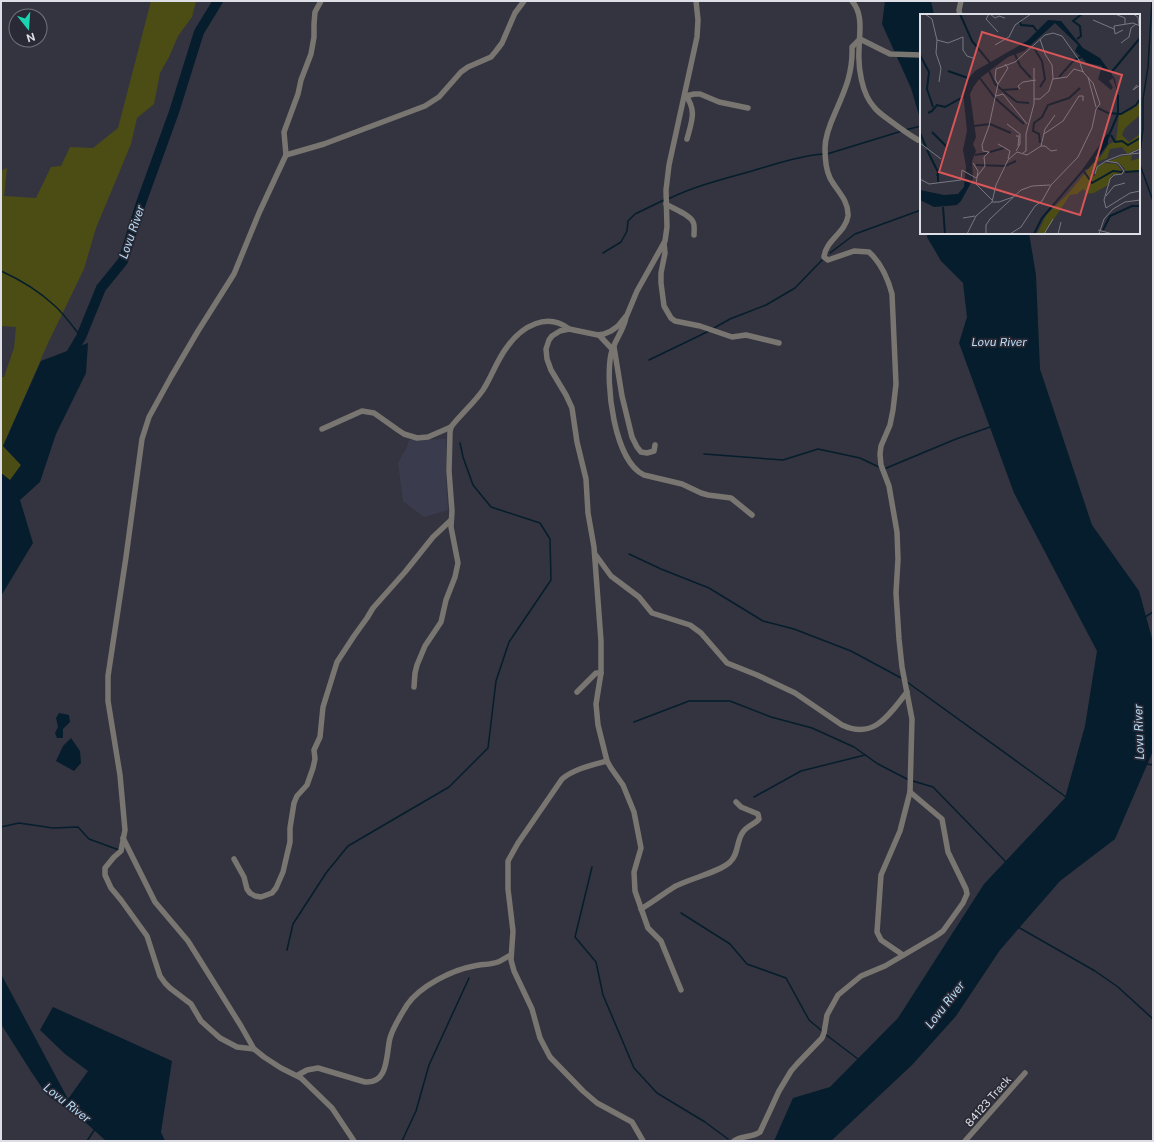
<svg xmlns="http://www.w3.org/2000/svg" width="1154" height="1142" viewBox="0 0 1154 1142" font-family="'Public Sans',sans-serif">
<rect width="100%" height="100%" fill="#33343f"/>
<path fill="#3a3c4d" d="M 446,439 L 446,479 L 448,510 L 424,517 L 403,501 L 398,463 L 407,447 L 409,440 Z"/>
<path fill="#4c4d15" d="M 151,1 L 196,1 L 192,17 L 178,36 L 169,57 L 160,73 L 154,104 L 137,118 L 131,144 L 96,228 L 84,269 L 48,343 L 3,446 L 21,465 L 10,481 L 1,473 L 1,377 L 4,377 L 14,348 L 16,327 L 1,326 L 1,171 L 7,168 L 4,196 L 36,198 L 51,167 L 61,166 L 70,147 L 93,148 L 118,128 Z"/>
<g fill="#051d2c">
<path d="M 885,1 L 931,1 L 934,15 L 921,15 L 921,122 L 911,88 L 882,24 Z"/>
<path d="M 928,233 L 1029,233 L 1036,275 L 1040,369 L 1092,525 L 1139,591 L 1153,642 L 1153,751 L 1115,839 L 1060,881 L 1000,950 L 956,1016 L 912,1065 L 831,1141 L 774,1141 L 793,1098 L 830,1087 L 898,1018 L 984,884 L 1065,798 L 1085,726 L 1097,651 L 1014,493 L 959,343 L 967,317 L 963,283 L 941,261 L 927,237 Z"/>
<path d="M 88,343 L 86,373 L 56,434 L 40,482 L 20,500 L 33,543 L 1,596 L 1,473 L 10,480 L 21,465 L 3,446 L 41,361 Z"/>
<path d="M 59,713 L 69,715 L 70,722 L 63,729 L 63,738 L 57,738 L 55,733 L 58,727 L 56,718 Z"/>
<path d="M 71,738 L 80,751 L 81,763 L 74,771 L 56,761 L 63,746 Z"/>
<path d="M 1,974 L 68,1099 L 88,1071 L 65,1054 L 40,1030 L 53,1007 L 172,1061 L 161,1132 L 165,1141 L 106,1141 L 85,1122 L 47,1095 L 32,1073 L 1,1024 Z"/>
</g>
<g fill="none" stroke-linecap="round" stroke-linejoin="round">
<g stroke="#051d2c" stroke-width="1.5">
<path d="M 905,130 L 921,126"/>
<path d="M 827,154 L 902,131"/>
<path d="M 1139,161 L 1143,129 L 1143,99 L 1148,67 L 1152,1"/>
<path d="M 1139,162 L 1153,201"/>
<path d="M 668,199 C 695,186 723,179 752,171 C 775,164 799,156 823,154"/>
<path d="M 603,253 L 621,242 L 627,231 L 628,221 L 635,214 L 664,200"/>
<path d="M 830,253 L 855,234 L 921,210"/>
<path d="M 1,271 C 21,280 39,291 55,306 C 65,315 73,327 81,337"/>
<path d="M 714,328 L 730,319 L 766,305 L 795,288 L 823,259"/>
<path d="M 649,360 L 709,331"/>
<path d="M 704,454 L 783,460 L 818,449 L 860,458 L 881,468"/>
<path d="M 884,469 L 956,439 L 990,427"/>
<path d="M 629,554 L 661,569 L 709,588 L 763,621 L 794,629 L 851,651 L 903,679"/>
<path d="M 1145,617 L 1153,612"/>
<path d="M 907,682 L 1066,797"/>
<path d="M 634,722 L 689,701 L 730,701 L 771,717 L 812,728 L 854,747 L 878,764 L 909,780"/>
<path d="M 1147,764 L 1153,765"/>
<path d="M 913,781 L 933,787 L 1006,862"/>
<path d="M 754,797 L 801,771 L 865,755"/>
<path d="M 1,827 L 19,823 L 53,828 L 78,827 L 89,839 L 119,850"/>
<path d="M 592,867 L 575,937 L 596,962 L 603,995 L 634,1068 L 657,1093 L 705,1122 L 728,1139"/>
<path d="M 681,913 L 730,944 L 747,964 L 786,978 L 809,1020 L 822,1031"/>
<path d="M 1018,927 L 1095,971 L 1118,987 L 1153,1019"/>
<path d="M 287,950 L 293,924 L 326,873 L 348,846 L 449,787 L 488,748 L 496,681 L 509,642 L 551,580 L 550,539 L 540,523 L 491,507 L 473,485 L 463,457 L 460,443"/>
<path d="M 825,1034 L 858,1059"/>
<path d="M 87,1141 L 95,1129"/>
<path d="M 402,1141 L 416,1111 L 429,1065 L 469,978"/>
</g>
<path stroke="#051d2c" stroke-width="10" d="M 68,359 L 81,337 L 101,288 L 123,261 L 141,203 L 174,112 L 199,32 L 218,1"/>
<g stroke="#797570" stroke-width="5.5">
<path d="M 321,1 L 315,12 L 314,24 L 314,37 L 311,54 L 301,80 L 298,94 L 284,132 L 286,155 L 259,213 L 234,274 L 198,331 L 171,377 L 149,417 L 142,439 L 126,557 L 108,676 L 108,701 L 120,775 L 125,830 L 121,851 L 114,857 L 105,868 L 105,875 L 111,888 L 121,900 L 147,936 L 160,976 L 165,983 L 170,988 L 191,1004 L 201,1021 L 220,1038 L 237,1047 L 254,1049 L 264,1057 L 281,1068 L 301,1078 L 332,1108 L 354,1141"/>
<path d="M 852,1 C 864,15 859,34 859,51 C 858,68 862,94 874,107 C 877,111 881,114 885,117 C 896,125 906,133 918,140"/>
<path d="M 960,15 L 959,10 L 961,1"/>
<path d="M 860,39 L 890,54 L 921,55"/>
<path d="M 685,94 C 697,111 692,120 687,139"/>
<path d="M 686,96 L 694,94 L 700,94 L 719,102 L 748,108"/>
<path d="M 286,155 L 324,144 L 425,106 L 439,97 L 461,72 L 468,67 L 491,57 L 496,51 L 502,43 L 515,13 L 524,1"/>
<path d="M 666,204 C 672,208 691,215 693,222 C 695,225 694,231 694,235"/>
<path d="M 664,243 L 665,253 L 661,273 L 661,283 L 664,306 L 671,318 L 675,321 L 700,326 L 732,337 L 746,335 L 779,343"/>
<path d="M 626,317 C 624,330 614,341 611,354 C 605,383 614,461 644,475 L 682,484 L 701,493 L 708,495 L 731,498 L 752,515"/>
<path d="M 599,335 L 613,350"/>
<path d="M 614,347 L 622,396 L 632,437 L 637,447 L 641,452 L 647,453 L 654,451 L 655,445"/>
<path d="M 322,429 L 362,411 L 374,413 L 398,430 L 404,434 L 417,438 L 428,437 L 451,427"/>
<path d="M 595,554 L 611,576 L 639,597 L 652,613 L 690,625 L 701,633 L 727,663 L 757,675 L 795,693 L 842,725 C 874,740 889,715 907,692"/>
<path d="M 414,687 L 415,673 L 417,665 L 425,646 L 441,622 L 446,600 L 455,577 L 458,563 L 451,527 L 452,511 L 449,471 L 450,432 L 451,427 C 461,414 474,403 483,390 C 492,376 497,360 507,347 C 522,326 547,312 569,329"/>
<path d="M 577,692 L 596,673 L 601,673"/>
<path d="M 607,761 C 592,765 574,769 562,779 L 518,843 L 508,861 L 508,889 L 513,931 L 511,960 L 514,971 L 532,1009 L 540,1038 L 550,1057 L 583,1091 L 597,1103 L 632,1122 L 643,1141"/>
<path d="M 123,838 L 155,902 L 188,941 L 241,1026 L 254,1049"/>
<path d="M 234,859 L 244,877 L 247,889 L 250,893 L 255,896 L 261,897 L 272,893 L 276,888 L 283,872 L 286,859 L 290,842 L 290,828 L 294,803 L 297,796 L 307,785 L 313,768 L 315,759 L 314,750 L 320,737 L 323,707 L 337,662 L 354,636 L 367,618 L 373,608 L 405,572 L 433,537 L 450,521"/>
<path d="M 641,909 C 653,902 663,894 674,887 C 688,879 720,872 730,862 C 739,854 736,841 743,832 C 747,826 755,824 759,819 L 758,814 L 741,807 L 736,802"/>
<path d="M 903,955 L 881,940 L 877,932 L 881,875 L 900,831 L 910,792"/>
<path d="M 681,990 L 663,946 L 661,941 L 648,928 L 635,891 L 634,872 L 641,848 L 634,812 L 623,785 L 611,768 L 607,761 L 598,725 L 596,704 L 601,673 L 601,641 L 594,547 L 588,513 L 586,479 L 577,442 L 572,408 L 566,395 L 551,370 L 547,359 L 546,349 L 549,340 L 552,336 L 560,331 L 569,329 L 598,335 L 604,334 L 611,331 L 618,326 L 627,315 L 637,291 L 665,241 L 667,227 L 666,190 L 669,165 L 697,37 L 698,20 L 696,1"/>
<path d="M 298,1075 L 307,1070 L 318,1068 L 365,1082 C 389,1084 386,1054 390,1038 C 393,1027 401,1015 407,1005 C 420,986 452,970 474,966 C 481,964 490,965 498,962 C 503,960 506,957 511,955"/>
<path d="M 734,1141 C 742,1135 752,1138 760,1132 L 779,1091 L 791,1071 L 797,1064 L 822,1038 L 824,1033 L 827,1015 L 838,995 L 861,976 L 885,966 L 936,936 L 943,931 L 963,903 L 967,894 L 966,889 L 948,852 L 942,819 L 910,792 L 912,719 L 902,667 L 899,639 L 896,593 L 898,559 L 897,532 L 889,486 L 881,465 L 880,454 L 881,446 L 890,425 L 893,410 L 896,384 L 892,294 C 888,279 881,263 869,252 L 854,251 L 828,260 L 824,257 C 825,241 846,232 848,216 C 849,200 836,190 830,178 C 826,170 825,157 825,148 C 825,136 830,124 835,113 C 845,90 853,73 852,47 L 860,39"/>
<path d="M 965,1141 L 1025,1073"/>
</g>
</g>
<g text-anchor="middle" stroke-width="3.5" stroke-linejoin="round" paint-order="stroke">
<g font-size="11" fill="#dedfe6" stroke="#292a35">
<text transform="translate(988 1101) rotate(-49)" y="4">84123 Track</text>
</g>
<g font-size="12" font-style="italic" fill="#b8def8" stroke="#292a35">
<text transform="translate(132 232) rotate(-71)" y="4">Lovu River</text>
<text x="999" y="346">Lovu River</text>
<text transform="translate(1139 732) rotate(-92)" y="4">Lovu River</text>
<text transform="translate(945 1005) rotate(-52)" y="4">Lovu River</text>
<text transform="translate(67 1103) rotate(38)" y="4">Lovu River</text>
</g>
</g>
<g transform="translate(920 14)">
<rect width="220" height="220" fill="#33343f"/>
<path d="M 220,88 L 220,101 L 205,114 L 202,121 L 209,128 L 220,120 L 220,134 L 207,140 L 202,133 L 190,135 L 187,144 L 177,148 L 178,151 L 170,160 L 175,162 L 177,153 L 185,149 L 197,150 L 203,159 L 192,161 L 188,171 L 174,179 L 165,180 L 166,177 L 163,175 L 157,180 L 150,181 L 124,220 L 117,220 L 127,200 L 147,181 L 176,146 L 175,143 L 180,144 L 189,130 L 196,127 L 199,101 L 211,96 ZM 212,141 L 211,147 L 220,144 L 220,158 L 205,159 L 205,155 L 198,148 L 187,148 L 202,142 Z" fill="#4c4d15"/>
<path d="M 128,6 L 141,7 L 163,34 L 180,44 L 195,65 L 199,84 L 193,64 L 189,67 L 193,73 L 191,76 L 178,65 L 182,52 L 167,49 L 155,37 L 158,31 L 135,9 L 104,37 L 88,43 L 60,64 L 54,72 L 50,80 L 56,123 L 53,130 L 56,137 L 52,147 L 53,165 L 41,187 L 37,191 L 14,193 L 0,186 L 0,176 L 24,181 L 38,180 L 44,173 L 46,152 L 43,136 L 47,117 L 43,78 L 47,66 L 55,57 L 107,27 ZM 188,119 L 188,130 L 180,141 L 175,143 L 176,146 L 168,155 L 162,156 Z" fill="#051d2c"/>
<path fill="none" stroke="#051d2c" stroke-width="2" d="M 40,0 L 52,27 L 71,50M 100,8 L 101,11 L 113,12 L 117,17M 157,25 L 161,22 L 160,12 L 153,7 L 162,0M 114,34 L 122,47 L 125,65 L 120,73M 94,38 L 100,52 L 111,64M 0,41 L 9,58 L 7,75 L 13,93M 28,57 L 48,64M 69,57 L 75,70 L 88,81 L 97,88 L 109,89M 190,60 L 220,24M 59,63 L 75,84 L 104,110M 139,63 L 154,46 L 161,43M 82,76 L 98,75M 178,94 L 188,99 L 201,100 L 216,91 L 220,85M 8,99 L 12,97 L 17,91 L 25,93 L 43,83M 54,112 L 70,110 L 91,119M 12,118 L 27,133 L 17,162M 0,119 L 6,133M 191,121 L 195,128 L 202,127 L 208,131 L 220,124M 187,126 L 198,100 L 198,81M 120,129 L 119,120 L 113,117 L 114,109 L 122,103 L 128,91 L 149,84 L 160,74M 7,136 L 18,158 L 18,168M 70,138 L 84,134M 55,141 L 67,139M 56,151 L 85,152 L 96,147M 163,156 L 172,169 L 193,157 L 202,158M 205,158 L 220,157M 23,193 L 25,220M 183,216 L 190,202 L 212,192 L 220,192M 114,220 L 122,204 L 166,153"/>
<path fill="none" stroke="#777882" stroke-width="1" d="M 5,0 L 12,5 L 17,26 L 16,39 L 21,54 L 19,68M 69,0 L 66,5 L 78,18M 70,0 L 75,4 L 79,2 L 85,4M 195,0 L 205,4 L 205,10M 213,0 L 218,3 L 219,12M 173,6 L 194,15M 203,16 L 195,20 L 194,12 L 213,9 L 220,12M 17,26 L 28,29 L 43,23 L 43,36 L 47,42 L 53,44M 201,29 L 209,23 L 211,14 L 216,10M 75,31 L 89,23 L 95,11 L 111,0M 168,63 L 176,93M 133,65 L 147,63 L 154,55 L 164,58M 78,70 L 88,54 L 85,50M 217,71 L 213,76 L 220,71M 100,75 L 98,72 L 103,68 L 116,66M 76,82 L 83,80 L 107,110M 114,85 L 120,85 L 129,77 L 133,64 L 132,51 L 125,40 L 120,25M 87,110 L 100,120 L 100,130 L 96,137M 124,120 L 143,107 L 159,82 L 163,82 L 163,87M 96,122 L 99,122 L 98,132M 0,129 L 21,145M 78,130 L 90,137 L 88,145M 121,132 L 125,132 L 131,137 L 137,136M 103,139 L 106,137 L 106,120 L 114,90 L 114,54M 209,140 L 220,135M 186,147 L 198,149 L 204,157 L 202,160 L 194,161 L 190,165 L 184,186 L 186,194 L 210,179 L 220,177M 53,149 L 58,157 L 56,170 L 72,186M 42,156 L 56,164M 175,160 L 177,153 L 186,147 L 201,141 L 220,139M 56,164 L 65,152 L 64,143 L 69,138 L 63,137 L 62,131 L 69,112 L 78,70 L 75,65 L 76,55 L 95,48 L 125,21 L 133,19 L 142,22 L 159,46 L 163,58 L 173,69 L 180,90 L 176,95 L 172,114 L 158,143 L 131,171 L 122,187 L 115,192 L 101,213 L 90,220M 0,165 L 9,170 L 41,166 L 42,156M 186,182 L 194,172 L 205,169M 72,188 L 79,188 L 93,183M 43,204 L 55,202M 178,216 L 193,220M 47,220 L 56,202 L 72,188 L 76,171 L 88,146 L 97,138 L 107,141 L 121,132 L 125,115 L 135,101M 66,220 L 66,211 L 70,205 L 101,176 L 112,172 L 130,171M 124,220 L 133,205M 138,220 L 141,208M 179,220 L 184,205 L 193,195 L 205,188 L 220,186"/>
<path fill="#d85658" fill-opacity="0.15" stroke="#d85658" stroke-width="2" d="M 62,18 L 202,61 L 160,201 L 19,158 Z"/>
<rect width="220" height="220" fill="none" stroke="#dedfe6" stroke-width="2"/>
</g>
<rect width="1154" height="1142" fill="none" stroke="#dedfe6" stroke-width="4"/>
<g transform="translate(28 28) rotate(163)"><circle r="19" fill="#292a35" stroke="#71727c"/>
<path d="M0-3L7 15L0 10L-7 15Z" fill="#19d5b2"/>
<text y="-6" font-size="11" font-weight="bold" text-anchor="middle" fill="#dedfe6">N</text>
</g>
</svg>
